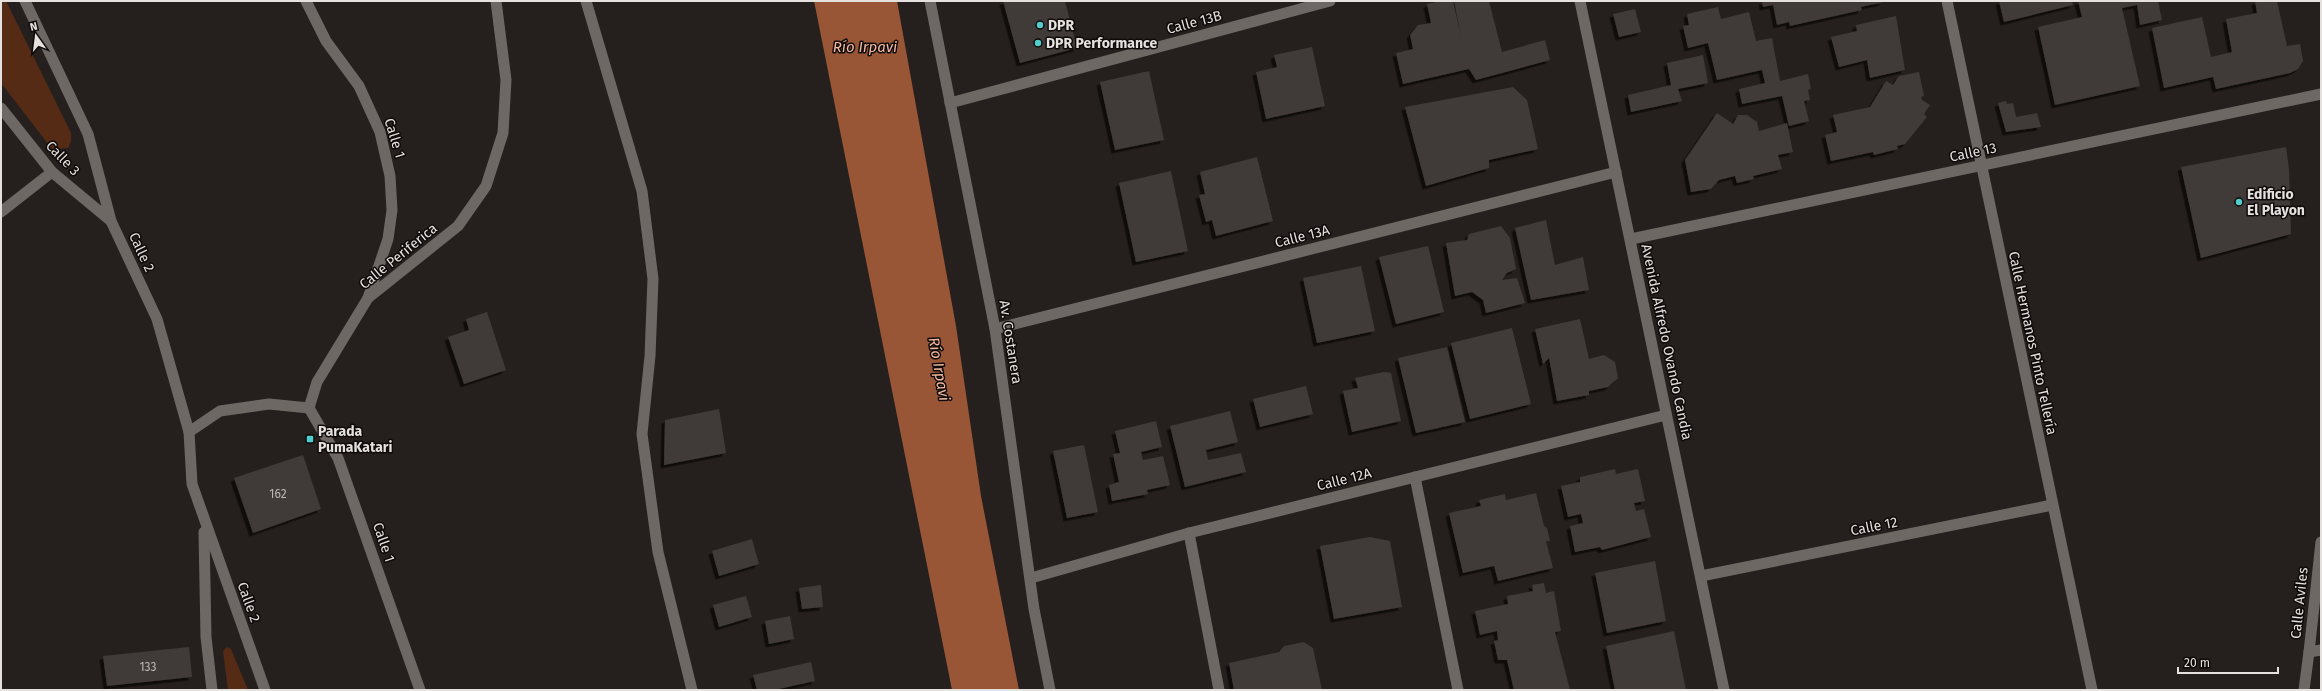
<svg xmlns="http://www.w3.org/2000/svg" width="2322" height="691" viewBox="0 0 2322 691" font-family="'Fira Sans',sans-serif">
<defs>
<filter id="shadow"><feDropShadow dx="-3.5" dy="3.5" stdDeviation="0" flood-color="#0009"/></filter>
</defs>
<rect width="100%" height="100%" fill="#25201d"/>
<g fill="#562b15">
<path d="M 1,1 L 6,1 L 71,133 L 71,141 L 68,148 L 52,149 L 1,83 Z"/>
<path d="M 227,647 L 231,649 L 248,690 L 228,690 L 223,651 Z"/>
</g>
<path fill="#985637" d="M 814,1 L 897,1 L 956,326 L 981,496 L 1019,690 L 952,690 Z"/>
<g fill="#403a37" filter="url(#shadow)">
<path d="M 1003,1 L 1065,1 L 1077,48 L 1020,63 Z"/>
<path d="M 1441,1 L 1453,1 L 1461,36 L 1454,1 L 1489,1 L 1502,52 L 1545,40 L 1550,60 L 1476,80 L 1469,69 L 1403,84 L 1396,53 L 1413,49 L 1410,35 L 1418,25 L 1431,23 L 1427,4 Z"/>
<path d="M 1762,1 L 1883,1 L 1883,2 L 1861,7 L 1862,10 L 1790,26 L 1789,22 L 1777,25 L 1773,5 L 1763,7 Z"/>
<path d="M 1999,1 L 2072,1 L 2073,5 L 2004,22 Z"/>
<path d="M 2078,1 L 2158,1 L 2162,20 L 2140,25 L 2137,5 L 2122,8 L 2140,86 L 2055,105 L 2038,27 L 2082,17 Z"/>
<path d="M 2255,1 L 2277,1 L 2287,46 L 2300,44 L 2303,61 L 2298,69 L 2290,73 L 2216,89 L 2213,77 L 2164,88 L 2152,28 L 2202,17 L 2211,57 L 2232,52 L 2226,19 L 2257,13 Z"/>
<path d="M 1718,7 L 1721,19 L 1749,12 L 1756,41 L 1772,38 L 1780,81 L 1808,74 L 1811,89 L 1808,90 L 1810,100 L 1804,101 L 1809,121 L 1789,126 L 1782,96 L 1742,104 L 1739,89 L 1765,83 L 1762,70 L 1717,80 L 1708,43 L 1688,48 L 1683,26 L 1689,25 L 1687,14 Z"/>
<path d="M 1635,9 L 1641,32 L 1619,37 L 1613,14 Z"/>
<path d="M 1896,16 L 1905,70 L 1870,78 L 1867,60 L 1839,67 L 1831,37 L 1857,31 L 1856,25 Z"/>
<path d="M 1312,47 L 1325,106 L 1266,119 L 1256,72 L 1277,67 L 1274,55 Z"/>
<path d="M 1703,55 L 1708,83 L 1678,89 L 1682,101 L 1631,112 L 1628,95 L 1671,85 L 1667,63 Z"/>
<path d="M 1149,71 L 1164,140 L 1115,150 L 1100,82 Z"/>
<path d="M 1919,72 L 1924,96 L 1921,97 L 1922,100 L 1930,105 L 1924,114 L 1927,117 L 1905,144 L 1897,146 L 1898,149 L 1874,155 L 1873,152 L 1831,161 L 1825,135 L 1837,132 L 1833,115 L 1870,107 L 1886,81 L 1893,85 L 1899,76 Z"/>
<path d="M 1513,87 L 1527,100 L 1538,149 L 1489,160 L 1489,168 L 1426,186 L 1405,107 Z"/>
<path d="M 2006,101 L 2007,104 L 2013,103 L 2016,117 L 2037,113 L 2041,127 L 2006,132 L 1998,103 Z"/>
<path d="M 1717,113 L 1733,124 L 1738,115 L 1747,115 L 1757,122 L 1759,131 L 1787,123 L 1793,152 L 1778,155 L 1782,169 L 1753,176 L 1754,179 L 1737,183 L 1735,176 L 1719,180 L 1711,189 L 1691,192 L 1685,160 Z"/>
<path d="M 2286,147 L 2289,169 L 2291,234 L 2201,258 L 2181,167 Z"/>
<path d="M 1257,157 L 1273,221 L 1216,236 L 1212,220 L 1206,222 L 1199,195 L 1205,194 L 1200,172 Z"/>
<path d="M 1171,171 L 1188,251 L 1136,262 L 1119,183 Z"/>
<path d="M 1546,220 L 1555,265 L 1583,257 L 1589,290 L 1531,300 L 1515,228 Z"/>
<path d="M 1501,226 L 1510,238 L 1516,269 L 1507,273 L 1502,280 L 1517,278 L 1525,303 L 1486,313 L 1483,300 L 1472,292 L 1455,296 L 1446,243 L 1467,240 L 1469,234 Z"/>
<path d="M 1428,246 L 1444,312 L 1396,324 L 1379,257 Z"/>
<path d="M 1361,266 L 1375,331 L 1317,343 L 1303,278 Z"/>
<path d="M 487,312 L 506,370 L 464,384 L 448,337 L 469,330 L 466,319 Z"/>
<path d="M 1580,319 L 1589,359 L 1604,355 L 1615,362 L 1618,378 L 1608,387 L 1589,391 L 1589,395 L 1557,401 L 1549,358 L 1543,364 L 1535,329 Z"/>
<path d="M 1512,328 L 1531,404 L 1470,419 L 1451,343 Z"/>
<path d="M 1447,347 L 1465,422 L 1416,433 L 1398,358 Z"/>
<path d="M 1384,372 L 1391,373 L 1401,421 L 1352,432 L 1343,391 L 1358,388 L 1355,378 Z"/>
<path d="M 1306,386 L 1313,414 L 1260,427 L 1253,399 Z"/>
<path d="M 719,409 L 726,453 L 664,465 L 665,420 Z"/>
<path d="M 1230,411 L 1238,442 L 1206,450 L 1208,460 L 1241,453 L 1246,472 L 1185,487 L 1170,426 Z"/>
<path d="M 1156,421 L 1162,447 L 1141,452 L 1143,460 L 1163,456 L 1170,485 L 1147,490 L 1148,494 L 1112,501 L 1109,485 L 1119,482 L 1113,454 L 1120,453 L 1115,431 Z"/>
<path d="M 1084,445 L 1098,512 L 1067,518 L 1053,451 Z"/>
<path d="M 303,455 L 321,509 L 253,533 L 234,478 Z"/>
<path d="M 1615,469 L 1616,474 L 1638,469 L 1645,501 L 1634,503 L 1636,511 L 1644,509 L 1651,537 L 1602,550 L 1600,547 L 1575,552 L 1570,526 L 1583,523 L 1581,514 L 1568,517 L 1561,486 L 1580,482 L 1580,477 Z"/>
<path d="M 1536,493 L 1544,526 L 1547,528 L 1550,541 L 1546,541 L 1553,568 L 1498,581 L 1494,566 L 1463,573 L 1449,513 L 1481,506 L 1479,500 L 1505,494 L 1506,500 Z"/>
<path d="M 1370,537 L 1390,541 L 1402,607 L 1334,619 L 1320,546 Z"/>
<path d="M 752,539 L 759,564 L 719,576 L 712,551 Z"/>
<path d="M 1655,561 L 1666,621 L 1607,633 L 1595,573 Z"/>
<path d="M 1544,583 L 1546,593 L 1554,591 L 1561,631 L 1555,632 L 1570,690 L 1514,690 L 1507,660 L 1498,660 L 1494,641 L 1498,640 L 1497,631 L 1480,635 L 1475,611 L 1508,604 L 1507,596 L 1533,591 L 1532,585 Z"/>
<path d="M 821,585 L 823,607 L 802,609 L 799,588 Z"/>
<path d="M 746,596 L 752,617 L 719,627 L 713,605 Z"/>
<path d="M 790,616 L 794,639 L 769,644 L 765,621 Z"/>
<path d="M 1674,631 L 1686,690 L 1615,690 L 1606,646 Z"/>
<path d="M 1304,642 L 1313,648 L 1322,690 L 1234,690 L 1229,663 L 1279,652 L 1284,646 Z"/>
<path d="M 189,647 L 192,677 L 107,686 L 103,656 Z"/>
<path d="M 811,662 L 815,681 L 774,690 L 757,690 L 753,675 Z"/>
</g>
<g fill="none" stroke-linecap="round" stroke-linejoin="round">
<path stroke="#6e6865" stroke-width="11" d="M 586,1 L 642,191 L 653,279 L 650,356 L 642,434 L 658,552 L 692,690"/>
<g stroke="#6e6865" stroke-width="11">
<path d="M 25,1 L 88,134 L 111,221 L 157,319 L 189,432"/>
<path d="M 306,1 L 326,41 L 359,86 L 380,132 L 390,176 L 392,210 L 388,239 L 368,298"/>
<path d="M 930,1 L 995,329 L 1034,609 L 1050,690"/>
<path d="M 1947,1 L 2092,690"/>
<path d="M 950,103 L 1330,1"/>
<path d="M 1,108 L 52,172 L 111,221"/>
<path d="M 1,212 L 52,172"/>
<path d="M 1631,239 L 2321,94"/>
<path d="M 995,329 L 1616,172"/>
<path d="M 1415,477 L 1458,690"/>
<path d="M 1189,533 L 1219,690"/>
<path d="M 1701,576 L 2052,505"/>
<path d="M 1031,578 L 1189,533 L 1666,415"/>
</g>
<g stroke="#6e6865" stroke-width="11">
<path d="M 309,408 L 317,382 L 368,298 L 458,226 L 486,186 L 503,133 L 506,80 L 496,1"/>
<path d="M 309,408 L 338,458 L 420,690"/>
<path d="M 204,532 L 206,637 L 212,690"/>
<path d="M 265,690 L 192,484 L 189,432 L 220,411 L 269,404 L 309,408"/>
<path d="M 2304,690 L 2309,652"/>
</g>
<g stroke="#6e6865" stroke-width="11">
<path d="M 1580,1 L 1724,690"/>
<path d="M 2321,542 L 2309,652 L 2321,650"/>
</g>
</g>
<g fill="#52cdcd" stroke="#0d0a09" stroke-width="1.5">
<circle cx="1040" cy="25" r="4"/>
<circle cx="1038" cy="43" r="4"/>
<circle cx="2239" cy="202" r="4"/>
<rect x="306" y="435" width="8" height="8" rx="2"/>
</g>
<g text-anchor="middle" stroke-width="3" stroke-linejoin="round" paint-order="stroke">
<g font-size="12" fill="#bcb7b5">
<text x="278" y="498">162</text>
<text x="148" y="671">133</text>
</g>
<g font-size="14" fill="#e5e1df" stroke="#0d0a09">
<text transform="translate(1194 22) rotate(-15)" y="5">Calle 13B</text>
<text transform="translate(395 138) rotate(73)" y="5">Calle 1</text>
<text transform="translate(1973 152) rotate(-12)" y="5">Calle 13</text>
<text transform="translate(63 158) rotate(46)" y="5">Calle 3</text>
<text transform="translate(1302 236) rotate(-14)" y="5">Calle 13A</text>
<text transform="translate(142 252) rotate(65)" y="5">Calle 2</text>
<text transform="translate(398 256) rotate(-39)" y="5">Calle Periferica</text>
<text transform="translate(1011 342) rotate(81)" y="5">Av. Costanera</text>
<text transform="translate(1667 342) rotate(78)" y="5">Avenida Alfredo Ovando Candia</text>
<text transform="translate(2033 343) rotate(78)" y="5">Calle Hermanos Pinto Tellería</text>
<text transform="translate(1344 479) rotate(-14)" y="5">Calle 12A</text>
<text transform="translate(1874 526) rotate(-11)" y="5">Calle 12</text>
<text transform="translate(384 542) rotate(71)" y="5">Calle 1</text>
<text transform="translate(249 602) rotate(70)" y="5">Calle 2</text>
<text transform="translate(2299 603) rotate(-84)" y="5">Calle Aviles</text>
</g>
<g font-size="14" font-weight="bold" fill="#e5e1df" stroke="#0d0a09" text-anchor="start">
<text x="1048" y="30">DPR</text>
<text x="1046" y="48">DPR Performance</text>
<text x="2247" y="199">Edificio<tspan x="2247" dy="16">El Playon</tspan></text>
<text x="318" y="436">Parada<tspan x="318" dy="16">PumaKatari</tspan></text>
</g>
<g font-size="15" font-style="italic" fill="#f5baa0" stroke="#0d0a09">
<text x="865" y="52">Río Irpavi</text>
<text transform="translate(939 369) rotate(80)" y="5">Río Irpavi</text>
</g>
</g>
<rect width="2322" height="691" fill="none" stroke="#e5e1df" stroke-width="4"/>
<g transform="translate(36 36) rotate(346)" stroke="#0d0a09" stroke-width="3" paint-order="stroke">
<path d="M0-3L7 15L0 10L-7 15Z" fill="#e5e1df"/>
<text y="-6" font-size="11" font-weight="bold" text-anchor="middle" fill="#e5e1df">N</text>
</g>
<path d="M2178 667v6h100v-6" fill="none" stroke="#e5e1df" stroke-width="2"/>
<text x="2184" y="667" font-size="12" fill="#e5e1df" stroke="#0d0a09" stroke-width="3" paint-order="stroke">20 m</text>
</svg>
